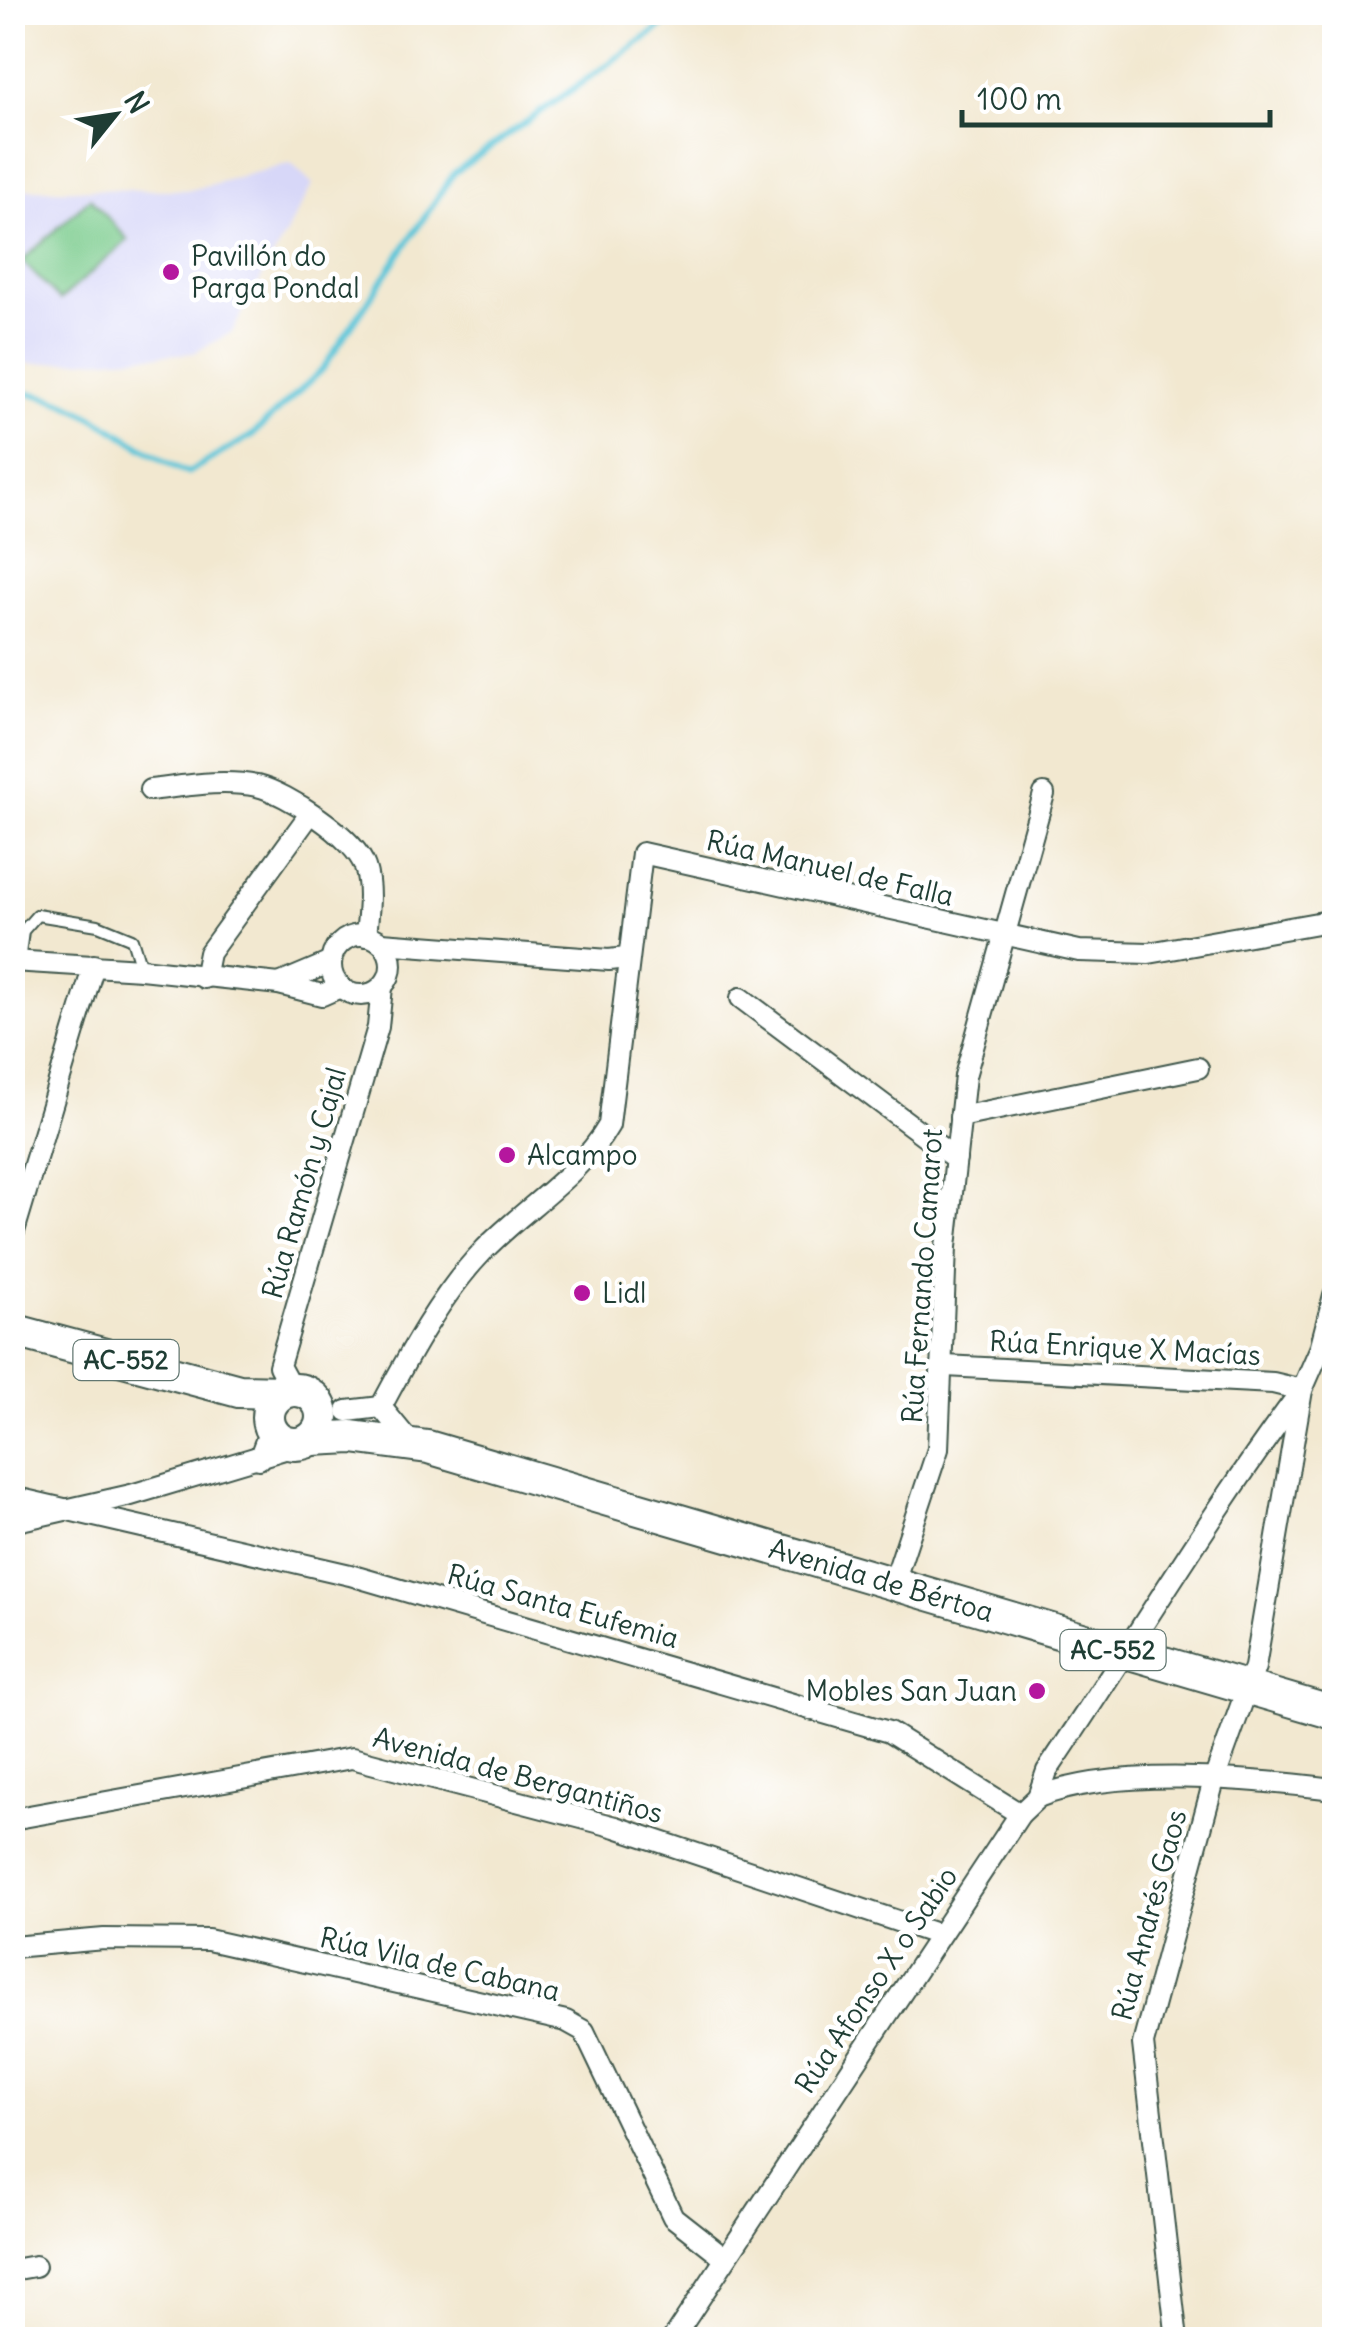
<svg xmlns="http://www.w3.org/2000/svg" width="1347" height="2352" viewBox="0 0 1347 2352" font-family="Delius,sans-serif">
<rect width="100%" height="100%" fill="#fff"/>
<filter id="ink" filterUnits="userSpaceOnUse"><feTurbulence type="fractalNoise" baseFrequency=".01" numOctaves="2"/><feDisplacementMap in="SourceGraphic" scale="20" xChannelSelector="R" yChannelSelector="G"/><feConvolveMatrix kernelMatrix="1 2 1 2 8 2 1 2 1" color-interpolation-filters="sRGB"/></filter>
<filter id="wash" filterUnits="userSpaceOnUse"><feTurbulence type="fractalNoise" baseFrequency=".0048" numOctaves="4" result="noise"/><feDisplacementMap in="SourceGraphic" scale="40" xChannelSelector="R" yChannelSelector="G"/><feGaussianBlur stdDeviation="2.25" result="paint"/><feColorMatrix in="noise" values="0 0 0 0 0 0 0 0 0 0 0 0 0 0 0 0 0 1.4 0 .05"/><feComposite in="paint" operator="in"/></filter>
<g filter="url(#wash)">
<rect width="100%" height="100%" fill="#f2e8d0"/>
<path fill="#d7d7f8" d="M 291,163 L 313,184 L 232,332 L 194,353 L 32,364 L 13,360 L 12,170 L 18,189 L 190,190 Z"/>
<path fill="#7bcc8e" stroke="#4d8461" stroke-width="2.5" d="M 90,198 L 128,240 L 60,300 L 22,261 Z"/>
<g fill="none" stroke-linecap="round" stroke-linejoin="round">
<path stroke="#5dc6d9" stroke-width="6" d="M 12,393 C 71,389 135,449 187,473 L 251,436 L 322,370 L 454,173 L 682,12"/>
</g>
</g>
<g filter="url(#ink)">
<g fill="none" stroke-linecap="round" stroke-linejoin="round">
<g stroke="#3f574b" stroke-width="14">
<path id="service" d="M 19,962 L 23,931 L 37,915 L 98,925 L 132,939 L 141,968"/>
</g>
<g stroke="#3f574b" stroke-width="24">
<g id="minor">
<path d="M 150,790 C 185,786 222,779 257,786 C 287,793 355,837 365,867 C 372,889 368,914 366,936"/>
<circle cx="361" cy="965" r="30"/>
<path d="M 382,943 L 609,960 L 626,958"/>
<path d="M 12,961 L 141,969 L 279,984 L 322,995 L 340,987"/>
<path d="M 204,978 L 209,953 L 310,814"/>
<path d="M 279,984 L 331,962"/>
<path d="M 741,998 L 956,1159"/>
<path d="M 960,1117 L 1198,1068"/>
<path d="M 12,1238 L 94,965"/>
<path d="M 945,1366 L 1273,1383 L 1302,1390"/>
<path d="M 292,1390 L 279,1366 L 378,1027 L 382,987"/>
<path d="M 381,1407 C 409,1354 441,1295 483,1251 C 523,1209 580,1176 609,1125 L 642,853 L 1079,951 L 1149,953 L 1334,920"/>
<path d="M 381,1407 L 404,1435"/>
<path d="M 347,1411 L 381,1407"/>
<path d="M 259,1459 L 270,1430"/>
<path d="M 12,1497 L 350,1575 L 889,1732 L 1020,1814"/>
<path d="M 12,1522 L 131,1495 L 298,1445"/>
<path d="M 893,1585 L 938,1449 L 946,1247 L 965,1076 L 1044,794"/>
<path d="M 1038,1797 C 1117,1766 1250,1779 1334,1789"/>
<path d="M 12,1819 L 352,1758 L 616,1827 L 939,1935"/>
<path d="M 12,1947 L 104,1939 L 208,1940 L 566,2021 L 584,2031 L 673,2217 L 724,2257"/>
<path d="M 12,2270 L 35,2266"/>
<path d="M 672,2340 L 1020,1814 L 1038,1797 L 1047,1771 C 1133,1644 1211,1512 1302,1390"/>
<path d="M 1177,2340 L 1143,2044 L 1214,1780 L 1255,1667 L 1302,1390 L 1320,1349 L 1334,1295"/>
</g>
</g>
<g stroke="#3f574b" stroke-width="36">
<g id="primary">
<path d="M 12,1330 L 239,1391 L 283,1392"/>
<circle cx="295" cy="1417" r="27"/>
<path id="s1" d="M 313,1439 L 352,1437 L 428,1447 L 1334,1713"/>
</g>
</g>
<path stroke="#3f574b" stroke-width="4" stroke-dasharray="8 8" stroke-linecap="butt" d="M 309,1386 L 339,1394"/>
<use href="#service" stroke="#fff" stroke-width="10"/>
<use href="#minor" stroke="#fff" stroke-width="20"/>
<use href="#primary" stroke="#fff" stroke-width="32"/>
</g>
</g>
<g fill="#b5179e" stroke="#fff" stroke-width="4">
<circle cx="171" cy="272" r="10"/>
<circle cx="507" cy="1155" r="10"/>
<circle cx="582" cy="1293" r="10"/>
<circle cx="1037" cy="1691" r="10"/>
</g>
<g text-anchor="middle" stroke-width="9" stroke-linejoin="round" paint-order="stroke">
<g fill="#fff" stroke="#627771" stroke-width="2.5">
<rect x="73.5" y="1340" width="105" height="40" rx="8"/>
<rect x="1060.5" y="1630" width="105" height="40" rx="8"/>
</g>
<g font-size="25" font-weight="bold" fill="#1f3d34">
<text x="126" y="1369">AC-552</text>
<text x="1113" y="1659">AC-552</text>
</g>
<g font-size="28" fill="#1f3d34" stroke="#fff" text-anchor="start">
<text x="191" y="266">Pavillón do<tspan x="191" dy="32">Parga Pondal</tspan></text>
<text x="527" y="1165">Alcampo</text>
<text x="602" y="1303">Lidl</text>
<text x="1017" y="1701" text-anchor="end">Mobles San Juan</text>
</g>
<g font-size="28" fill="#1f3d34" stroke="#fff">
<text transform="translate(830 868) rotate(13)" y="10">Rúa Manuel de Falla</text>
<text transform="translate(304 1183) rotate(-74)" y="10">Rúa Ramón y Cajal</text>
<text transform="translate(922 1276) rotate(-86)" y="10">Rúa Fernando Camarot</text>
<text transform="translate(1125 1348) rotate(3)" y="10">Rúa Enrique X Macías</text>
<text dy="10" stroke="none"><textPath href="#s1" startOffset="588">Avenida de Bértoa</textPath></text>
<text transform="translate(563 1606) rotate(16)" y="10">Rúa Santa Eufemia</text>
<text transform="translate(518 1775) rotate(15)" y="10">Avenida de Bergantiños</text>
<text transform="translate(1149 1915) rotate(-75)" y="10">Rúa Andrés Gaos</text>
<text transform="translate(440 1964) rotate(13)" y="10">Rúa Vila de Cabana</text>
<text transform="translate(876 1980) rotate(-56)" y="10">Rúa Afonso X o Sabio</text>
</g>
</g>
<rect width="1347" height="2352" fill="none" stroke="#fff" stroke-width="50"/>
<g transform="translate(115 115) rotate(60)" stroke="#ffffff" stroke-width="8" paint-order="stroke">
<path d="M0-8L18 38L0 25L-18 38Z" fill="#1f3d34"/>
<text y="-15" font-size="28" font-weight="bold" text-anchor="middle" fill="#1f3d34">N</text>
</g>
<path d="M962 110v15h308v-15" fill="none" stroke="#1f3d34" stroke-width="5"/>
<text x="977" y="110" font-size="30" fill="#1f3d34" stroke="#ffffff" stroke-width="8" paint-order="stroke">100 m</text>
</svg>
